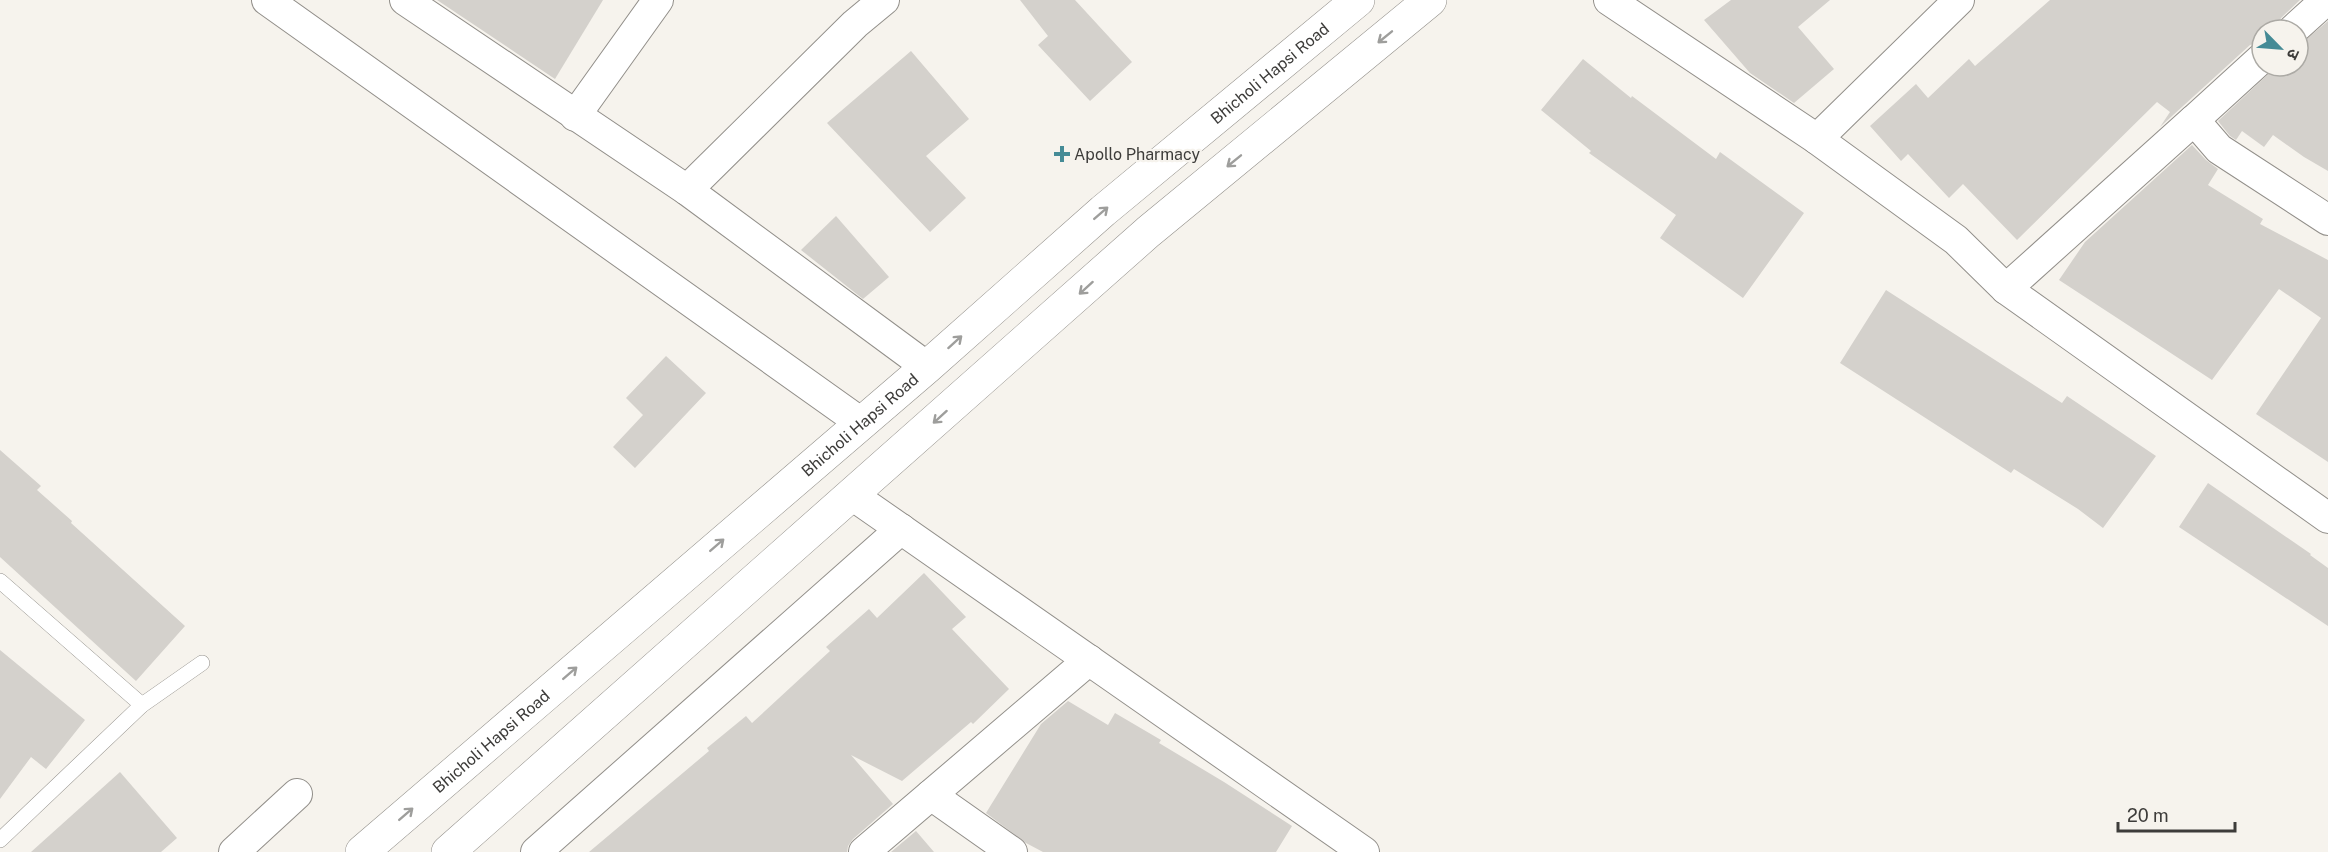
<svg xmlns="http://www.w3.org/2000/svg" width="2328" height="852" viewBox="0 0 2328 852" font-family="'Public Sans','Noto Sans Devanagari',sans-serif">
<rect width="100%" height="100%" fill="#f6f3ed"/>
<g fill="#d4d1cc">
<path d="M 437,0 L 603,0 L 555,79 Z"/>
<path d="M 1020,0 L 1075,0 L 1132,62 L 1090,101 L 1038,45 L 1048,36 Z"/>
<path d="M 1731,0 L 1830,0 L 1798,27 L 1834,69 L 1794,103 L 1750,73 L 1704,20 Z"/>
<path d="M 2050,0 L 2300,0 L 2281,18 L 2276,30 L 2262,30 L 2262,41 L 2250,45 L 2160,127 L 2170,112 L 2157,102 L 2017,240 L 1963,184 L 1949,198 L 1908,154 L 1901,161 L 1870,126 L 1916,84 L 1928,98 L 1969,59 L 1975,66 Z"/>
<path d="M 2328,21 L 2328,171 L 2304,157 L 2273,135 L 2264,147 L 2242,131 L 2236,140 L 2230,136 L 2218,121 L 2277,66 L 2298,66 L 2298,46 Z"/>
<path d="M 911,51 L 969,119 L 926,156 L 966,198 L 930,232 L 827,123 Z"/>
<path d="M 1583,59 L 1631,98 L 1632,96 L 1716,159 L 1720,152 L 1804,213 L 1743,298 L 1660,238 L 1676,215 L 1589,153 L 1591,151 L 1541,110 Z"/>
<path d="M 2192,145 L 2206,160 L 2218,169 L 2208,185 L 2263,219 L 2260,224 L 2328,260 L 2328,462 L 2256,414 L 2321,318 L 2279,289 L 2212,380 L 2059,280 L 2085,242 Z"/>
<path d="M 836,216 L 889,277 L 863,299 L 801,250 Z"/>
<path d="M 1886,290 L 2062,403 L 2067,396 L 2156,456 L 2103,528 L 2078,509 L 2014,469 L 2011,473 L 1840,363 Z"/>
<path d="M 666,356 L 706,393 L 635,468 L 613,447 L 643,415 L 626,398 Z"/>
<path d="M 0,450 L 41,486 L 37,490 L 72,521 L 71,523 L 185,626 L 136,681 L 0,557 Z"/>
<path d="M 2208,483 L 2311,554 L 2310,555 L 2328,568 L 2328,626 L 2179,527 Z"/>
<path d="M 924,573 L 966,617 L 952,629 L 1009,689 L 973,724 L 971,722 L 902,781 L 851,755 L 893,804 L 853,839 L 848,846 L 847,852 L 589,852 L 709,751 L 707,748 L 746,716 L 752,723 L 830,651 L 826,647 L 869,609 L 877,618 Z"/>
<path d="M 0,650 L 85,720 L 46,769 L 31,757 L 0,799 Z"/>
<path d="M 1068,701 L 1108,725 L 1115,713 L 1161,740 L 1159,743 L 1224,782 L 1292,826 L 1276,852 L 1043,852 L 1026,843 L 986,813 L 1041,724 Z"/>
<path d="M 120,772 L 177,838 L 161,852 L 31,852 Z"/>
<path d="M 916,831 L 934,852 L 891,852 Z"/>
</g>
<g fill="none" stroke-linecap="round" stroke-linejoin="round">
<g stroke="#928f8a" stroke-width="16">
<g id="lane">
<path d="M 0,581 L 142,705 L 0,840"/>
<path d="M 142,705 L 202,663"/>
</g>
</g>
<g stroke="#928f8a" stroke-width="32">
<g id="street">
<path d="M 267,0 L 860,422"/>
<path d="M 405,0 L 687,190 L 927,367"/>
<path d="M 1609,0 L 1817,139 L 1956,240 L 2006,289 L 2328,518"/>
<path d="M 2293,30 L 2326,0"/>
<path d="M 575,116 L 658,0"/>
<path d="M 2194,120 L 2262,58"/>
<path d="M 1817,139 L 1959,0"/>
<path d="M 687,190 L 855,24 L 884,0"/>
<path d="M 2006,289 L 2194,120 L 2219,149 L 2328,220"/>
<path d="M 852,495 L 1364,852"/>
<path d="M 931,795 L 1012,852"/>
<path d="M 234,852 L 297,794"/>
<path d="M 536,852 L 901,529"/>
<path d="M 864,852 L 1089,660"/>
</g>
</g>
<g stroke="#928f8a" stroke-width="34">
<g id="secondary">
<path id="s1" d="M 362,852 L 927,367 L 1103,211 L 1358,0"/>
<path d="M 448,852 L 1148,232 L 1430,0"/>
</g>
</g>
<use href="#lane" stroke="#fff" stroke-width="15"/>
<use href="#street" stroke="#fff" stroke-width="30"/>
<use href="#secondary" stroke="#fff" stroke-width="33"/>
</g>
<defs><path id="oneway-shaft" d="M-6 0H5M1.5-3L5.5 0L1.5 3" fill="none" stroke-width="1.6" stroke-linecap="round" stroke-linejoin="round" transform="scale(1.5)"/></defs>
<g stroke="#9e9e9c">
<use href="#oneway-shaft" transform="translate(1385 37) rotate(141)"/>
<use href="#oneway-shaft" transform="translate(1234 161) rotate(141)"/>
<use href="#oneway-shaft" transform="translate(1101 213) rotate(-41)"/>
<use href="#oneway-shaft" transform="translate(1086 288) rotate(138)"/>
<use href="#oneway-shaft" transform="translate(955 342) rotate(-42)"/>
<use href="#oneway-shaft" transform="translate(940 417) rotate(138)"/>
<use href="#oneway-shaft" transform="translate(717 545) rotate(-41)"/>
<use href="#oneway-shaft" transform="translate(570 673) rotate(-41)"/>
<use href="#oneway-shaft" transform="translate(406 814) rotate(-41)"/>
</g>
<path fill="#458b96" stroke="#f6f3ed" stroke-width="2" d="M1059 145h6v6h6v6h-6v6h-6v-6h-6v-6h6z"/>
<g text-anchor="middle" stroke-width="4.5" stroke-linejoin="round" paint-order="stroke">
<g font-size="16" fill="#3d3c3a" stroke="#f6f3ed">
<text dy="6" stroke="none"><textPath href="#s1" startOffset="1196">Bhicholi Hapsi Road</textPath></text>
<text dy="6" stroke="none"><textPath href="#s1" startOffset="656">Bhicholi Hapsi Road</textPath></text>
<text dy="6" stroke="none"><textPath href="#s1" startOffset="170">Bhicholi Hapsi Road</textPath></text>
</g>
<g font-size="16" fill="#3d3c3a" stroke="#f6f3ed" text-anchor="start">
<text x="1074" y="160">Apollo Pharmacy</text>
</g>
</g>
<g transform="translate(2280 48) rotate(115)"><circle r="28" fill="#f6f3ed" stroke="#acaaa5" stroke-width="1.5"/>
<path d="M0-4.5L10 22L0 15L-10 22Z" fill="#458b96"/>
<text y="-9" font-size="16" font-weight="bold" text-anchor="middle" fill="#3d3c3a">उ</text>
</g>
<path d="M2118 822v9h117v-9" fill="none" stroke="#3d3c3a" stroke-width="3"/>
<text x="2127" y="822" font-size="18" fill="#3d3c3a" stroke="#f6f3ed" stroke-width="4.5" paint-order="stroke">20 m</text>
</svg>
